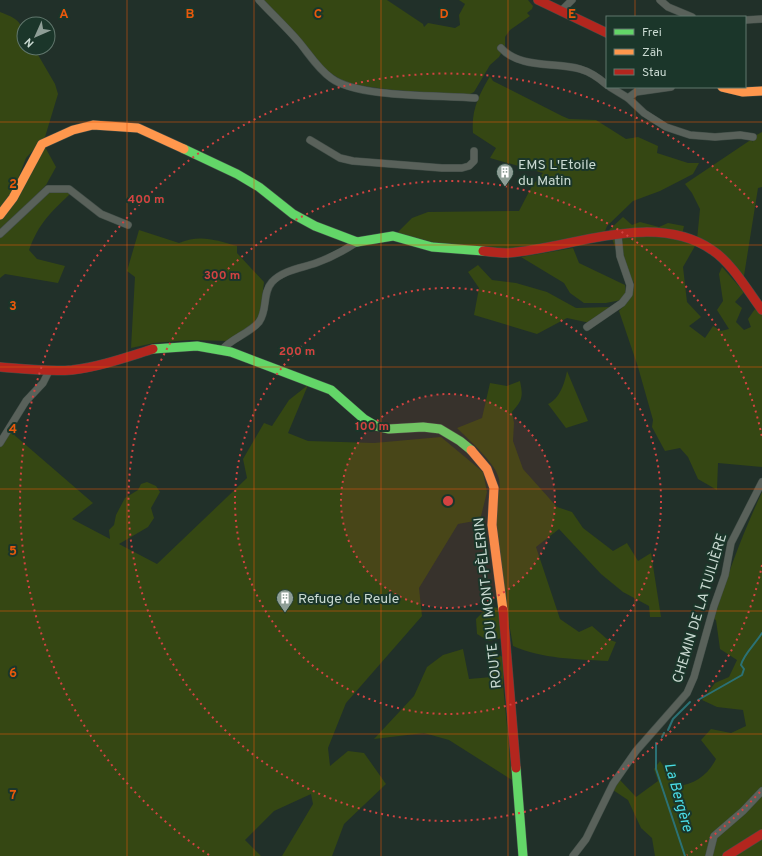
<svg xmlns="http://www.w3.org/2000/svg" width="762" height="856" viewBox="0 0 762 856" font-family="Overpass,sans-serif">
<rect width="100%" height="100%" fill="#213029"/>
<g fill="#354713">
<path d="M 263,0 L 387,0 L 423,24 L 424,27 L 428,23 L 455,28 L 460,25 L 459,15 L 465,4 L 459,0 L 528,0 L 533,6 L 532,9 L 527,13 L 530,16 L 510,30 L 505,37 L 505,47 L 499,57 L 490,65 L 474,92 L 468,95 L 393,90 L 348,84 L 327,71 Z"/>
<path d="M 0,12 C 22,20 24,25 24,48 L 34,48 L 55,84 L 58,94 L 45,137 L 26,158 L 14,189 L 0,208 Z"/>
<path d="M 490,76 L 493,81 L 562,116 L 569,119 L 596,120 L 626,139 L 638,137 L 658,146 L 657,153 L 688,163 L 699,163 L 693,174 L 660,191 L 633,201 L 607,226 L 604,234 L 508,249 L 449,246 L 397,233 L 412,218 L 428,212 L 519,211 L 532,186 L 543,173 L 490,158 L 496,148 L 473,133 C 471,110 479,95 490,76 Z"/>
<path d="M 762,132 L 762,187 L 758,188 L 743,282 L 697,240 L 700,209 L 692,193 L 685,184 L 752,139 L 753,143 L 753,137 Z"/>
<path d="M 45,147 L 56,167 L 46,185 L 0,232 L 0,217 L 35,158 Z"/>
<path d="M 67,191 L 70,194 C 50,213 39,223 29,250 L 37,259 L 65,266 L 58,283 L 5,274 L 0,278 L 0,237 L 48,192 Z"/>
<path d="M 623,217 L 632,225 L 640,222 L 659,227 L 668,223 L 684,226 L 681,239 L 695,246 L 683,267 L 687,302 L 701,317 L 689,326 L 705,338 L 713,326 L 721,331 L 729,329 L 717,310 L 723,301 L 719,274 L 722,267 L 744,292 L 735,302 L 742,308 L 736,322 L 744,330 L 751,327 L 748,319 L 755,309 L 762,315 L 762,467 L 718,463 L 717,490 L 698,479 L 688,457 L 680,448 L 665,451 L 652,427 L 653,420 L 638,367 L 619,311 L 628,301 L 634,283 L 616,250 L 609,230 Z"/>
<path d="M 139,230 L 179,243 C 200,234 216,240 237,246 L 237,253 L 264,282 L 260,314 L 250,328 L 228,341 L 190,340 L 154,343 L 131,348 L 135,277 L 127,271 Z"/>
<path d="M 573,248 L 579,263 L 625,285 L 626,294 L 621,300 L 606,303 L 584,303 L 570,293 L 564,283 L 521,257 Z"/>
<path d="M 478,265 L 492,280 L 516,283 L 547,292 L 576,308 L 610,307 L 590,323 L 567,318 L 537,334 L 474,315 L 479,288 L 468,272 Z"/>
<path d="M 567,371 L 588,421 L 566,428 L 548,404 C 560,399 565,382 567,371 Z"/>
<path d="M 520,381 C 523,396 523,400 512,412 L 514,423 L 513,441 L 523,469 L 557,507 L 572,512 L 583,528 L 613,551 L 627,543 L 638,561 L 651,553 L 661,617 L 650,617 L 649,606 L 623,592 L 601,574 L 559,529 L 536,547 L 560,619 L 579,632 L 592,626 L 607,639 L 616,642 L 608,661 C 576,659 542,659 513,646 L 505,600 L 495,507 C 498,497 502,486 498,476 C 494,462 468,439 457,428 L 482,418 L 490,383 L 507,386 Z"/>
<path d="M 308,385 L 288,433 L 308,441 L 374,443 L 441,437 L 483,472 L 487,492 L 480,520 L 458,524 L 419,588 L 422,616 L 346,703 L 328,748 L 330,766 L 348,751 L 364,753 L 386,784 L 344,824 L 332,856 L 282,856 L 313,804 L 311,794 L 274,811 L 245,840 L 261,856 L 0,856 L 0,447 L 8,434 L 12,433 L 93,503 L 72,519 L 110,539 L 109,530 L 114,525 L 116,515 L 125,498 L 138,490 L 141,484 L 147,482 L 156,486 L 160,492 L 151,508 L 154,518 L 148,527 L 119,544 L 157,564 L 247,478 L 243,459 L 264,423 L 272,426 L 289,400 Z"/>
<path d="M 762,492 L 762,856 L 655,856 L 652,838 L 641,828 L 628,800 L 613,790 L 620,780 L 636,797 L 658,781 L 654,769 L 660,761 L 677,786 C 694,785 708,775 716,759 L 701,740 L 711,729 L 731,733 L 746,726 L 743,710 L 717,707 L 702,700 L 715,683 L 729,677 L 737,660 L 720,649 L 716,620 L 714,619 C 727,575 743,533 762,492 Z"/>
<path d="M 489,606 L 498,608 L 502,638 L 489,641 L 477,634 L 476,619 Z"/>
<path d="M 463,649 L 469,679 L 492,677 L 493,651 L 504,658 L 503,684 L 512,780 L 449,740 L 424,733 L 374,739 L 414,696 L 427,667 L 443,655 Z"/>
</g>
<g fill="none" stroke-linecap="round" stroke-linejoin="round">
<g stroke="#2b7175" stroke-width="2">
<path d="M 698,700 L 742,675 L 744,669 L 741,665 C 743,655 756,643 762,633"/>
<path d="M 668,730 L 673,719 L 690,702"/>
<path d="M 662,737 L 664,733"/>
<path d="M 656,743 L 656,769 L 685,856"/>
</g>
<g stroke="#414d47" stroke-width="8">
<g id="street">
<path d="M 259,0 C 272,14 286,27 299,42 C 309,54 318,69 331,78 C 357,98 440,95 475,98"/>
<path d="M 660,0 L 668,7 L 692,17"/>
<path d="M 561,11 L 572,0"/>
<path d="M 745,20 L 762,19"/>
<path d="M 501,48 C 520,69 554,62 580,69 C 591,72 599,78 607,85"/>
<path d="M 610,87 L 628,98 L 644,113 L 666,127 L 690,135 L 715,137 L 740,135 L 753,137"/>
<path d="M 628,98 L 636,92 L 671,87"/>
<path d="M 310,140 L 340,158 L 353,161 L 442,168 L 462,168 L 469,166 L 474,161 L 474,151"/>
<path d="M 0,234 L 48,189 L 69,189 L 101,214 L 128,225"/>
<path d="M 587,327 L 622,303 L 629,294 L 630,285 L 620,256 L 618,235"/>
<path d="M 223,349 C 229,340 250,333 259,322 C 268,310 262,293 272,282 C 283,270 302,268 316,263 C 330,258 345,250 357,242"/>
<path d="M 0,443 L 26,401 L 43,383 L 49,371"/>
<path d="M 573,856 L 586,839 L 613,784 L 636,751 L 687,693 L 694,677 L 714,606 L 725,575 L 731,543 L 762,482"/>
<path d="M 709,856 L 714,836 L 743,811 L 762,791"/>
</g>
</g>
<g stroke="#414d47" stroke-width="10">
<g id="fast">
<path d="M 184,149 L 237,174 L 259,187 L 293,214 L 315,226 L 357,242 L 393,236 L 432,247 L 483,251"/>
<path d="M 153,349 L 197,346 L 231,352 L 331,390 L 364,419 L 376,426 L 389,429 L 423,427 L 440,429 L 460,441 L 471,450"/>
<path d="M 516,768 L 523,856"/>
</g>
</g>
<g stroke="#414d47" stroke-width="10">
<g id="slow">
<path d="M 722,87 L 743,92 L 762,91"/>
<path d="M 0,215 L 13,198 L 42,144 L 73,130 L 93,125 L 138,128 L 184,149"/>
<path d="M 471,450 L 487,469 L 494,488 L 492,525 L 503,610"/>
</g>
</g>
<g stroke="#414d47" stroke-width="10">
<g id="jam">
<path d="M 538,0 L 607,33"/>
<path d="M 483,251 C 491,252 499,253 507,253 C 571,249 653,210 712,250 C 731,262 748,291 762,310"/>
<path d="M 0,367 C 24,369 48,372 72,370 C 99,367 127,357 153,349"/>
<path d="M 503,610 L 516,768"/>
<path d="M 727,856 L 762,834"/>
</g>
</g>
<use href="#street" stroke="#59615a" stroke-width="7"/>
<use href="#fast" stroke="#63d668" stroke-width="9"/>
<use href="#slow" stroke="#ff974d" stroke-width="9"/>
<use href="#jam" stroke="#b3261e" stroke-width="9"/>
</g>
<path fill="none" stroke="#e8590c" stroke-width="1" stroke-opacity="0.55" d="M 127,0 L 127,856M 254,0 L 254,856M 381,0 L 381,856M 508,0 L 508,856M 635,0 L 635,17M 635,87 L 635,856M 0,122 L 762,122M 0,245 L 762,245M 0,367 L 762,367M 0,489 L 762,489M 0,611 L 762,611M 0,734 L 762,734"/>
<circle cx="448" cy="501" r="107" fill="#d44341" fill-opacity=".12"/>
<g fill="none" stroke="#d44341" stroke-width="2" stroke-dasharray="2 4">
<circle cx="448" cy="501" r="107"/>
<circle cx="448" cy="501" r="213"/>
<path d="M762 565A320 320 0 1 1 762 437"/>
<path d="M760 792A427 427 0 0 1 687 855M209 855A427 427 0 1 1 760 210"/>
</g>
<defs>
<g id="building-pin" transform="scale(0.9)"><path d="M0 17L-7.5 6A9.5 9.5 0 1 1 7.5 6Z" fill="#8e9e96" stroke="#1b362a"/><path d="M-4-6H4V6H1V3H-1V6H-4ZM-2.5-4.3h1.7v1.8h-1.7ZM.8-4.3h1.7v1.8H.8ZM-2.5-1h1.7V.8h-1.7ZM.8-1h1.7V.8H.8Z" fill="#fff"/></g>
</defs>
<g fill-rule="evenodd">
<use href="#building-pin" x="505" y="172"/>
<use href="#building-pin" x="285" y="598"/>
</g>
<g text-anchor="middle" stroke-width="4" stroke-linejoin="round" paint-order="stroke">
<g font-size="14" fill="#c9d9d1" stroke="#1b362a" text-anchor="start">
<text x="518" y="169">EMS L'Etoile<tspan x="518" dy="16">du Matin</tspan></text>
<text x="298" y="603">Refuge de Reule</text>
</g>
<g font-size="14" fill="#c9d9d1" stroke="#1b362a">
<text transform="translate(487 603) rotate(-96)" y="5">ROUTE DU MONT-PÈLERIN</text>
<text transform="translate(699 608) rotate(-73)" y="5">CHEMIN DE LA TUILIÈRE</text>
</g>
<g font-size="15" font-style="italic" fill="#4adce6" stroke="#1b362a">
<text transform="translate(679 797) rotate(74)" y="5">La Bergère</text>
</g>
</g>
<g font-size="13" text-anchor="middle" font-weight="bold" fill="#e8590c" stroke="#1b362a" stroke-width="4" stroke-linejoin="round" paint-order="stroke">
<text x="64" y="18">A</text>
<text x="190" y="18">B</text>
<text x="318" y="18">C</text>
<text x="444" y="18">D</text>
<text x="572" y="18">E</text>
<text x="13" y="188">2</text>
<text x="13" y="310">3</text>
<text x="13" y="433">4</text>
<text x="13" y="555">5</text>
<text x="13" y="677">6</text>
<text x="13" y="799">7</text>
</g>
<circle cx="448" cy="501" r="6" fill="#d44341" stroke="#1b362a" stroke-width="2"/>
<g font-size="12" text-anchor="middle" font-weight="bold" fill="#d44341" stroke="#1b362a" stroke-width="4" stroke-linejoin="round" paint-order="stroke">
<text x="146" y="203">400 m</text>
<text x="222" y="279">300 m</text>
<text x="297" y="355">200 m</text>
<text x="372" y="430">100 m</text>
</g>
<rect x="606" y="16" width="140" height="72" fill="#1b362a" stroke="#61776d"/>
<rect x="614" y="29" width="20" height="6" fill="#63d668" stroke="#61776d"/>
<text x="642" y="36" font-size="12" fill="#c9d9d1">Frei</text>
<rect x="614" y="49" width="20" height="6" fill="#ff974d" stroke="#61776d"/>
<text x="642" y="56" font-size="12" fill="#c9d9d1">Zäh</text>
<rect x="614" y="69" width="20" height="6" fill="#b3261e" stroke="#61776d"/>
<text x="642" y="76" font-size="12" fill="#c9d9d1">Stau</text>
<g transform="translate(36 36) rotate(225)"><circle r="19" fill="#1b362a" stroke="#61776d"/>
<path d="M0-3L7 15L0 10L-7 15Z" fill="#8e9e96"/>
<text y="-6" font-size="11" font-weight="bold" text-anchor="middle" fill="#c9d9d1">N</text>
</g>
</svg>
